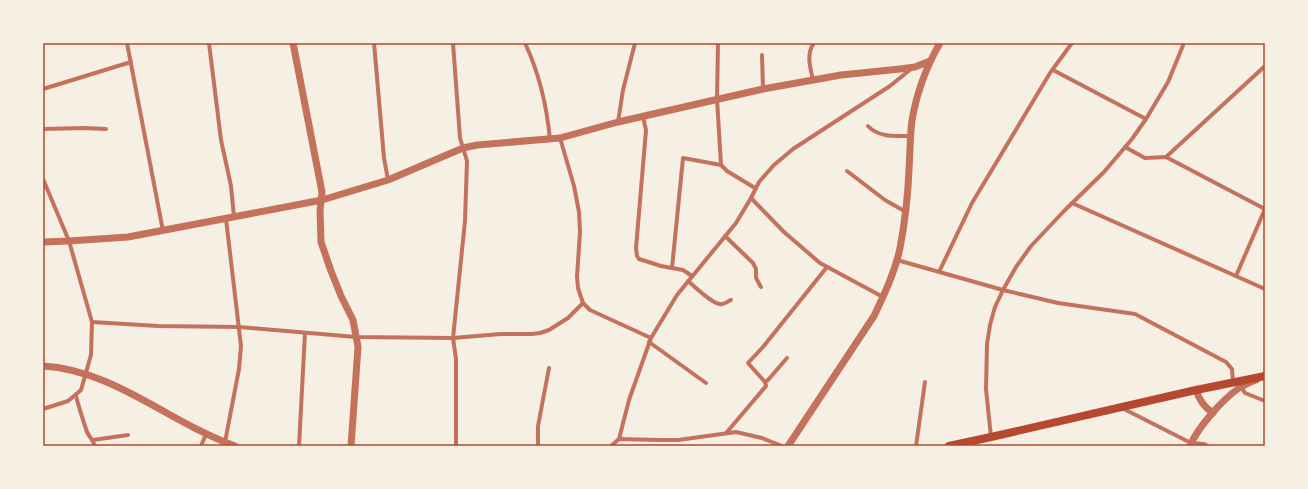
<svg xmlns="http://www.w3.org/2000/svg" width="1308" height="489" viewBox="0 0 1308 489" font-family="Barlow,sans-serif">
<rect width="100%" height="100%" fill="#f6efe4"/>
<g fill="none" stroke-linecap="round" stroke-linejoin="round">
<g stroke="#c5725c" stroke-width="4">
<path d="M 127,43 L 163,231"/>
<path d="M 209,43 L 221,140 L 231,186 L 234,217"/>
<path d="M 374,43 L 384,158 L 388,180"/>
<path d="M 453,43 L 460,138 L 467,161 L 465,221 L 453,338 L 456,359 L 456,446"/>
<path d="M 525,43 C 539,73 547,107 550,140"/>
<path d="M 718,43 L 717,99 L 721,165 L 727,171 L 755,188"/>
<path d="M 762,55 L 763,89"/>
<path d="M 1053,70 L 1146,119"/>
<path d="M 813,80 C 810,67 806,54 814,43"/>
<path d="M 43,89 L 131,62"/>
<path d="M 643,117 L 646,130 L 636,248 L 637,256 L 639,259 L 661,266 L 683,270 L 692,276"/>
<path d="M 618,122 L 623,90 L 635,43"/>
<path d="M 868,126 C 879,138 896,136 911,136"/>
<path d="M 43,129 L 84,128 L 106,129"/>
<path d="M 560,138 L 574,186 L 579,212 L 580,232 L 577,277 L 578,288 L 583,303 L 590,310 L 651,338"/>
<path d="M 1125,147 L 1145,158 L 1166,157 L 1265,209"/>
<path d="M 1166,157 L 1265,66"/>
<path d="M 847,171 L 885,200 L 906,212"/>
<path d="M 43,179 L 69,241 L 92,322 L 91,355 L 81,390 L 68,401 L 43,409"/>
<path d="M 751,198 L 784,232 L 820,263 L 883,297"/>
<path d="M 1072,203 L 1265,289"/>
<path d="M 725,236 L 753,263 L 756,269 L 756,278 L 761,287"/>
<path d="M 897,260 L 1003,290 L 1058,303 L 1135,314 L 1226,362 L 1232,369 L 1233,382"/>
<path d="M 672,268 L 683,158 L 721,165"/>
<path d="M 939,272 L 972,203 L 1050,73 L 1072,43"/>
<path d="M 1236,276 L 1265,209"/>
<path d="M 688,281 C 694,286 714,306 722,304 C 725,304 728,301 731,300"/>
<path d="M 92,322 L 158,326 L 239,327 L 356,337 L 453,338 L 501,334 L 532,334 L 540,333 L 549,330 L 568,318 L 583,303"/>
<path d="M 649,342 L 706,383"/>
<path d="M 765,382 L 768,380 L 787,358"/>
<path d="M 1241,387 L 1245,393 L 1265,401"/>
<path d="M 76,396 C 79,408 83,420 87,432 C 90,438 93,440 95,446"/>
<path d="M 1122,408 L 1191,443 L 1204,444 L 1208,446"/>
<path d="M 727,432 L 766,386 L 765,382 L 748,363 L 763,347 L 827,267"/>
<path d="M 991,437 L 986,389 L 987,344 L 990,325 L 995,307 L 1003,290 L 1016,267 L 1031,246 L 1065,210 L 1104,172 L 1132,139 L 1146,119 L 1168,82 L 1184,43"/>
<path d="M 619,439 L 629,400 L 651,338 L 677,295 L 736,223 L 751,198 L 759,182 L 774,165 L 793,149 L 890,86 L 911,69"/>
<path d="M 93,440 L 128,435"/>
<path d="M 225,442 L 239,369 L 241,346 L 226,219"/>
<path d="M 201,446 L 206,434"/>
<path d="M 299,446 L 305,333"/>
<path d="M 538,446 L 538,426 L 549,368"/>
<path d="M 611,446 L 619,439 L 659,440 L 678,440 L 736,432 L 762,438 L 782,446"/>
<path d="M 916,446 L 925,382"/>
</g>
<g stroke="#c5725c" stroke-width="7">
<path d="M 293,43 L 322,192 L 320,211 L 321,242 L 331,271 L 341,296 L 353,320 L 358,347 L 351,446"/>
<path d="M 43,242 L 69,241 L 128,237 L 322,200 L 388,180 L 463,148 L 477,145 L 560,138 L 618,122 L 763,89 L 841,75 L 900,69 L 915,67 L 930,61"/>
<path d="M 43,366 C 114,370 170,423 235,446"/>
<path d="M 1196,390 C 1199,400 1204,407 1213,413"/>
<path d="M 788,446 L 874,316 C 884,295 895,272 900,248 C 905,222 908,195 909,169 C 910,153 910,136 912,120 C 917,92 926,67 940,43"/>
<path d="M 1190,446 C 1198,427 1222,400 1239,388 C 1244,385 1250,382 1256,380"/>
</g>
<path stroke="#b5482f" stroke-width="8" d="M 949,446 L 991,437 L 1196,390 L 1265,376"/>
</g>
<rect width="1308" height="489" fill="none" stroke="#f6efe4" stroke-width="88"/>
<rect x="44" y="44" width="1220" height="401" fill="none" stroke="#b5482f" stroke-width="1.5"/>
</svg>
